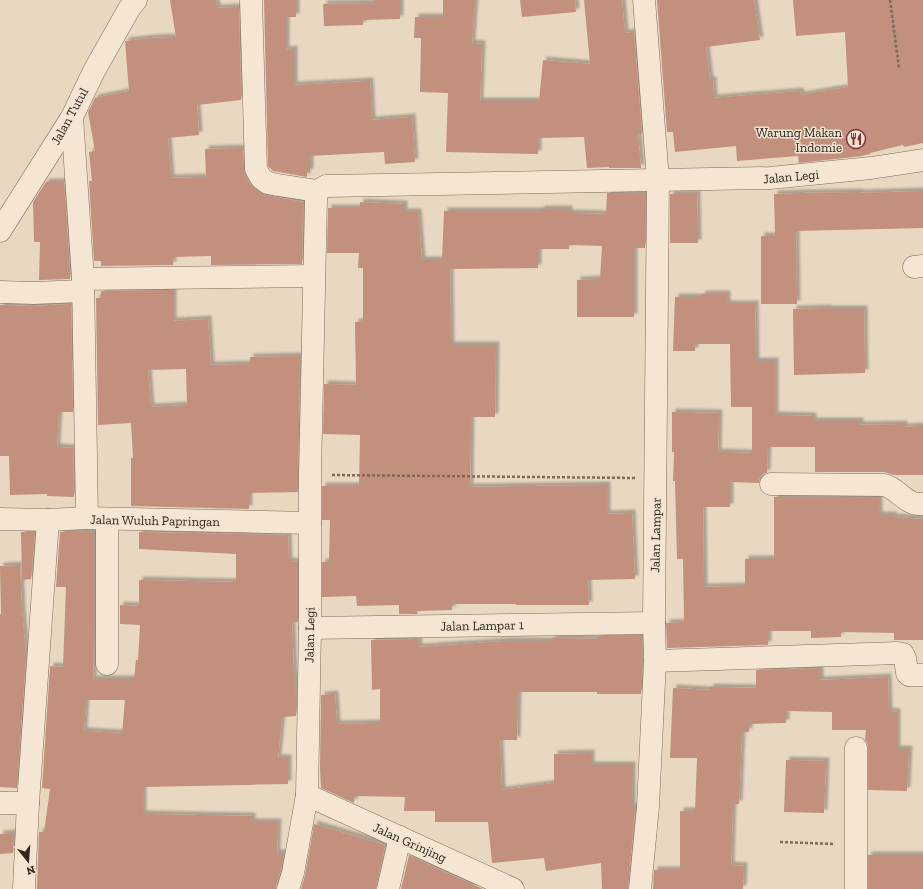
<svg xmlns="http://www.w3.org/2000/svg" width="923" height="889" viewBox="0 0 923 889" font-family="'Zilla Slab',serif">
<defs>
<filter id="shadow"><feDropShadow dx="3.5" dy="-3.5" stdDeviation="1" flood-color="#0004"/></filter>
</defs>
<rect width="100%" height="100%" fill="#e8d8c2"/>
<g fill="#c2907c" fill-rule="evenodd" filter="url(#shadow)">
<path d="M 170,0 L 216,0 L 217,8 L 239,7 L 241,100 L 197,105 L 199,135 L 168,138 L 171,178 L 206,177 L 205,149 L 243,148 L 244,170 L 245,175 L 250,184 L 254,188 L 266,195 L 303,202 L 302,264 L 211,265 L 211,256 L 173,257 L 173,265 L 101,266 L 101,261 L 94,261 L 89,181 L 92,181 L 89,152 L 95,151 L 88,112 L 95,98 L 129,91 L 125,41 L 151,38 L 176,37 Z"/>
<path d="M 264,0 L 296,0 L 296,17 L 286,17 L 286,50 L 294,49 L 294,85 L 370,81 L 372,120 L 412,117 L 415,162 L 385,164 L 384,152 L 310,156 L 310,172 L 307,172 L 307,177 L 273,171 L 268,166 Z"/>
<path d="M 375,0 L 400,0 L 400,19 L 363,20 L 363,25 L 324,26 L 323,4 L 375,3 Z"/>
<path d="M 443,0 L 475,0 L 472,43 L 482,44 L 480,101 L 539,101 L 543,60 L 590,64 L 584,0 L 622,0 L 625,33 L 634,32 L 642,134 L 638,134 L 641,168 L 609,168 L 609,167 L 587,168 L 584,137 L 538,138 L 538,154 L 446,152 L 448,93 L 420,92 L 421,38 L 414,38 L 415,17 L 443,17 Z"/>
<path d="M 520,0 L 575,0 L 576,12 L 522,17 Z"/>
<path d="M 657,0 L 754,0 L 760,40 L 706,47 L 710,80 L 713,80 L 714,98 L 800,91 L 801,95 L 848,87 L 845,32 L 796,36 L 793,0 L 923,0 L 923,143 L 904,147 L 903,145 L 870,153 L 870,154 L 862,156 L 799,163 L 798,156 L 737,161 L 736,146 L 675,152 L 673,132 L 667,132 Z"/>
<path d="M 46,182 L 64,182 L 70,270 L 70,279 L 39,280 L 40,242 L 34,242 L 33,202 Z"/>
<path d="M 923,191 L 923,228 L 796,231 L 797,304 L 761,304 L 761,236 L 775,236 L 774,194 L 803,193 L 860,192 L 860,193 Z"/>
<path d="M 607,193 L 645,193 L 645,248 L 634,248 L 634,317 L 577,317 L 577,280 L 600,279 L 602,246 L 569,245 L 569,249 L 538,249 L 538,268 L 450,269 L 451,345 L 496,345 L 495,417 L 471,417 L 470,487 L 607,485 L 607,514 L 632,513 L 635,579 L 588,580 L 589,605 L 516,605 L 516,604 L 452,604 L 452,610 L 417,611 L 418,614 L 399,614 L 399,605 L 357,606 L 356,596 L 322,597 L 322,562 L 329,562 L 330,520 L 322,520 L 322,486 L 359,486 L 360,435 L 323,434 L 324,384 L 356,385 L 355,322 L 363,322 L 363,268 L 358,268 L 359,253 L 327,253 L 328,208 L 360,208 L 360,202 L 404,204 L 404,212 L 418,212 L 422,260 L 442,260 L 444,211 L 541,211 L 541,209 L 569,209 L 569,213 L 606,214 Z"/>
<path d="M 670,194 L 697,194 L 698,243 L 670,243 Z"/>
<path d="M 173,290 L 173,321 L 208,319 L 211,365 L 250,364 L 250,357 L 300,356 L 298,492 L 249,493 L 249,509 L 131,506 L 131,458 L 133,458 L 131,423 L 98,425 L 96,298 L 101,298 L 101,291 ZM 186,369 L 187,405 L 151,407 L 148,370 Z"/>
<path d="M 702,294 L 727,294 L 727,304 L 755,304 L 756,361 L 775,361 L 775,415 L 813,416 L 813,421 L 860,421 L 860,425 L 904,424 L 904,427 L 923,426 L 923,475 L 894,475 L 884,472 L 815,472 L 815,447 L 768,447 L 767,473 L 765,473 L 760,477 L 759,483 L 730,482 L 730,507 L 703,507 L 704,587 L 745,586 L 745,559 L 774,559 L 774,497 L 879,497 L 879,515 L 893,515 L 893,517 L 923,519 L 923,640 L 894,640 L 894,633 L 841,632 L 841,637 L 811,638 L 811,631 L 768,631 L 768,645 L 667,648 L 666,623 L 684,622 L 683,559 L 677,559 L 675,481 L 673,481 L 674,452 L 672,452 L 672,412 L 719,413 L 718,452 L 752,453 L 752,407 L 731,407 L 730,344 L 695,344 L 695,351 L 673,351 L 675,297 L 702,297 Z"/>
<path d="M 71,304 L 73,412 L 59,412 L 57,447 L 73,448 L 74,497 L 47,496 L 47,494 L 10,495 L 9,456 L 0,456 L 0,305 L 34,306 Z"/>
<path d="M 828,308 L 828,309 L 864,309 L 865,373 L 794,375 L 793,309 Z"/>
<path d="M 74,531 L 94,531 L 94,627 L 93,679 L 134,679 L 136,660 L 138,660 L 140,625 L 120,624 L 120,605 L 139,606 L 139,580 L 236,582 L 236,554 L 139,549 L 139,532 L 288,535 L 289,561 L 298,562 L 298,622 L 292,622 L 294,676 L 295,676 L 295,697 L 296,697 L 296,716 L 282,717 L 278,758 L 288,758 L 288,784 L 143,787 L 143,814 L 252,816 L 252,822 L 278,822 L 277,853 L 284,853 L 281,870 L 276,885 L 276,889 L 37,889 L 39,832 L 44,832 L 50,789 L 42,788 L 50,666 L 63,667 L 66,587 L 56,587 L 60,532 L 74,532 ZM 86,700 L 125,700 L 122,733 L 84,731 Z"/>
<path d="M 21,532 L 35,532 L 31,579 L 22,580 Z"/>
<path d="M 20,565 L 22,611 L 26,655 L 17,788 L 0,787 L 0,614 L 1,614 L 0,566 Z"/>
<path d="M 597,636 L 642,636 L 642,655 L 641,655 L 641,694 L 597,694 L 597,692 L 518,692 L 517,740 L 500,740 L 502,790 L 554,783 L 554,754 L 591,753 L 591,765 L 632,765 L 632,807 L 635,807 L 635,809 L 628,889 L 602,889 L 601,863 L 546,871 L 544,858 L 492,863 L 488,822 L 435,822 L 435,811 L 404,811 L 405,797 L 355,796 L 354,803 L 321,788 L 320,768 L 321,695 L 335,694 L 337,724 L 380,723 L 380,689 L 372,690 L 371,640 L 418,639 L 419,647 L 506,641 L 552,641 L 552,638 L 597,639 Z"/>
<path d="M 820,668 L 820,680 L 888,677 L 889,711 L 897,712 L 897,749 L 909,749 L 907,791 L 868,790 L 868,748 L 867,742 L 865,740 L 866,730 L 832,730 L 832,712 L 786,711 L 786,723 L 749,724 L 749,732 L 742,732 L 739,804 L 733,804 L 731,865 L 744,866 L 743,889 L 653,889 L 654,870 L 680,870 L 680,811 L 695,811 L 697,758 L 670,758 L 673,688 L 710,690 L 710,687 L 756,688 L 756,670 Z"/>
<path d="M 786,760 L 826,761 L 824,813 L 784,812 Z"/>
<path d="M 314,824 L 385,845 L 376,889 L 301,889 L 305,875 Z"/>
<path d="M 14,833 L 13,853 L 0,854 L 0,834 Z"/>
<path d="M 409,855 L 425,863 L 483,889 L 401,889 Z"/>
<rect x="868" y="855" width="55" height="34"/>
</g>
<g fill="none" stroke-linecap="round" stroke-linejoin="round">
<g stroke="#7f6a5b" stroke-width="23">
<g id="minor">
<path d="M 251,0 L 256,169 L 261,178 L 268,183 L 278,185 L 317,191 L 326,186 L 770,178 L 871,168 L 923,160"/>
<path d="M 72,117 L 83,279 L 87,518"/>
<path d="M 0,231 L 72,117 L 94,71 L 129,9 L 136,0"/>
<path d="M 914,267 L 923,266"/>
<path d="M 83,279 L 314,276"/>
<path d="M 0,292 L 34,293 L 83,291"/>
<path d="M 771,484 L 884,485 C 896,488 902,499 913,503 C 916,504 920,504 923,504"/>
<path d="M 0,519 L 48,520 L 87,518 L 310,523"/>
<path d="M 107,519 L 107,664"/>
<path d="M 310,628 L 654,623"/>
<path d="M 655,661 L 898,653 L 903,654 L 905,658 L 907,673 L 909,675 L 923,675"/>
<path d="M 307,795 L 513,889"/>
<path d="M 0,803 L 28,803"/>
<path d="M 24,889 L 28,803 L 48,520"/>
<path d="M 288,889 L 293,873 L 307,795 L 310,628 L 310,475 L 316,199 L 317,191"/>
<path d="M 388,889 L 400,837"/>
<path d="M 640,889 L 648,807 L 655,661 L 654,623 L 658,180 L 644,0"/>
<path d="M 856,889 L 856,748"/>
</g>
</g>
<g stroke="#7f6a5b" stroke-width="2.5" stroke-dasharray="3 2" stroke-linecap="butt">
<path d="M 890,0 L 899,68"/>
<path d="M 332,475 L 635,478"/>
<path d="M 780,842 L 835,844"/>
</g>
<use href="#minor" stroke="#f4e6d3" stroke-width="22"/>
</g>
<defs>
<g id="restaurant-ring" transform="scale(1)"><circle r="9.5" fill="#f0e3d0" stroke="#87323d" stroke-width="1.5"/><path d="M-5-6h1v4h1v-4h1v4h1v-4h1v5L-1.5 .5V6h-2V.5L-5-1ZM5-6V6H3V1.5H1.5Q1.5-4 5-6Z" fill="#87323d"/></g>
</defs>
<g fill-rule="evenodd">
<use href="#restaurant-ring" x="856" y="139"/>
</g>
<g text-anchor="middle" stroke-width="3" stroke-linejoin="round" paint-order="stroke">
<g font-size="13" fill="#31251e" stroke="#f0e3d0">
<text transform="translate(69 116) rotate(-61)" y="5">Jalan Tutul</text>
<text transform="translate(791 176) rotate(-5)" y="5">Jalan Legi</text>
<text transform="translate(155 520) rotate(1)" y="5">Jalan Wuluh Papringan</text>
<text transform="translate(655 535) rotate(-89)" y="5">Jalan Lampar</text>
<text transform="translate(482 625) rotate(-1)" y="5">Jalan Lampar 1</text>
<text transform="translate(309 635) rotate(-89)" y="5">Jalan Legi</text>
<text transform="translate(410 842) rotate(24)" y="5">Jalan Grinjing</text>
</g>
<g font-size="13" fill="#31251e" stroke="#f0e3d0" text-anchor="end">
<text x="842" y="137">Warung Makan<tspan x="842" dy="15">Indomie</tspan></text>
</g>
</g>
<g transform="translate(28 861) rotate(163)" stroke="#f0e3d0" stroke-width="3" paint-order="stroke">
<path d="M0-3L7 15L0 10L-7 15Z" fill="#31251e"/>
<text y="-6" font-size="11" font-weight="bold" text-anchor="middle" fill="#31251e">N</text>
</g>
</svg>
